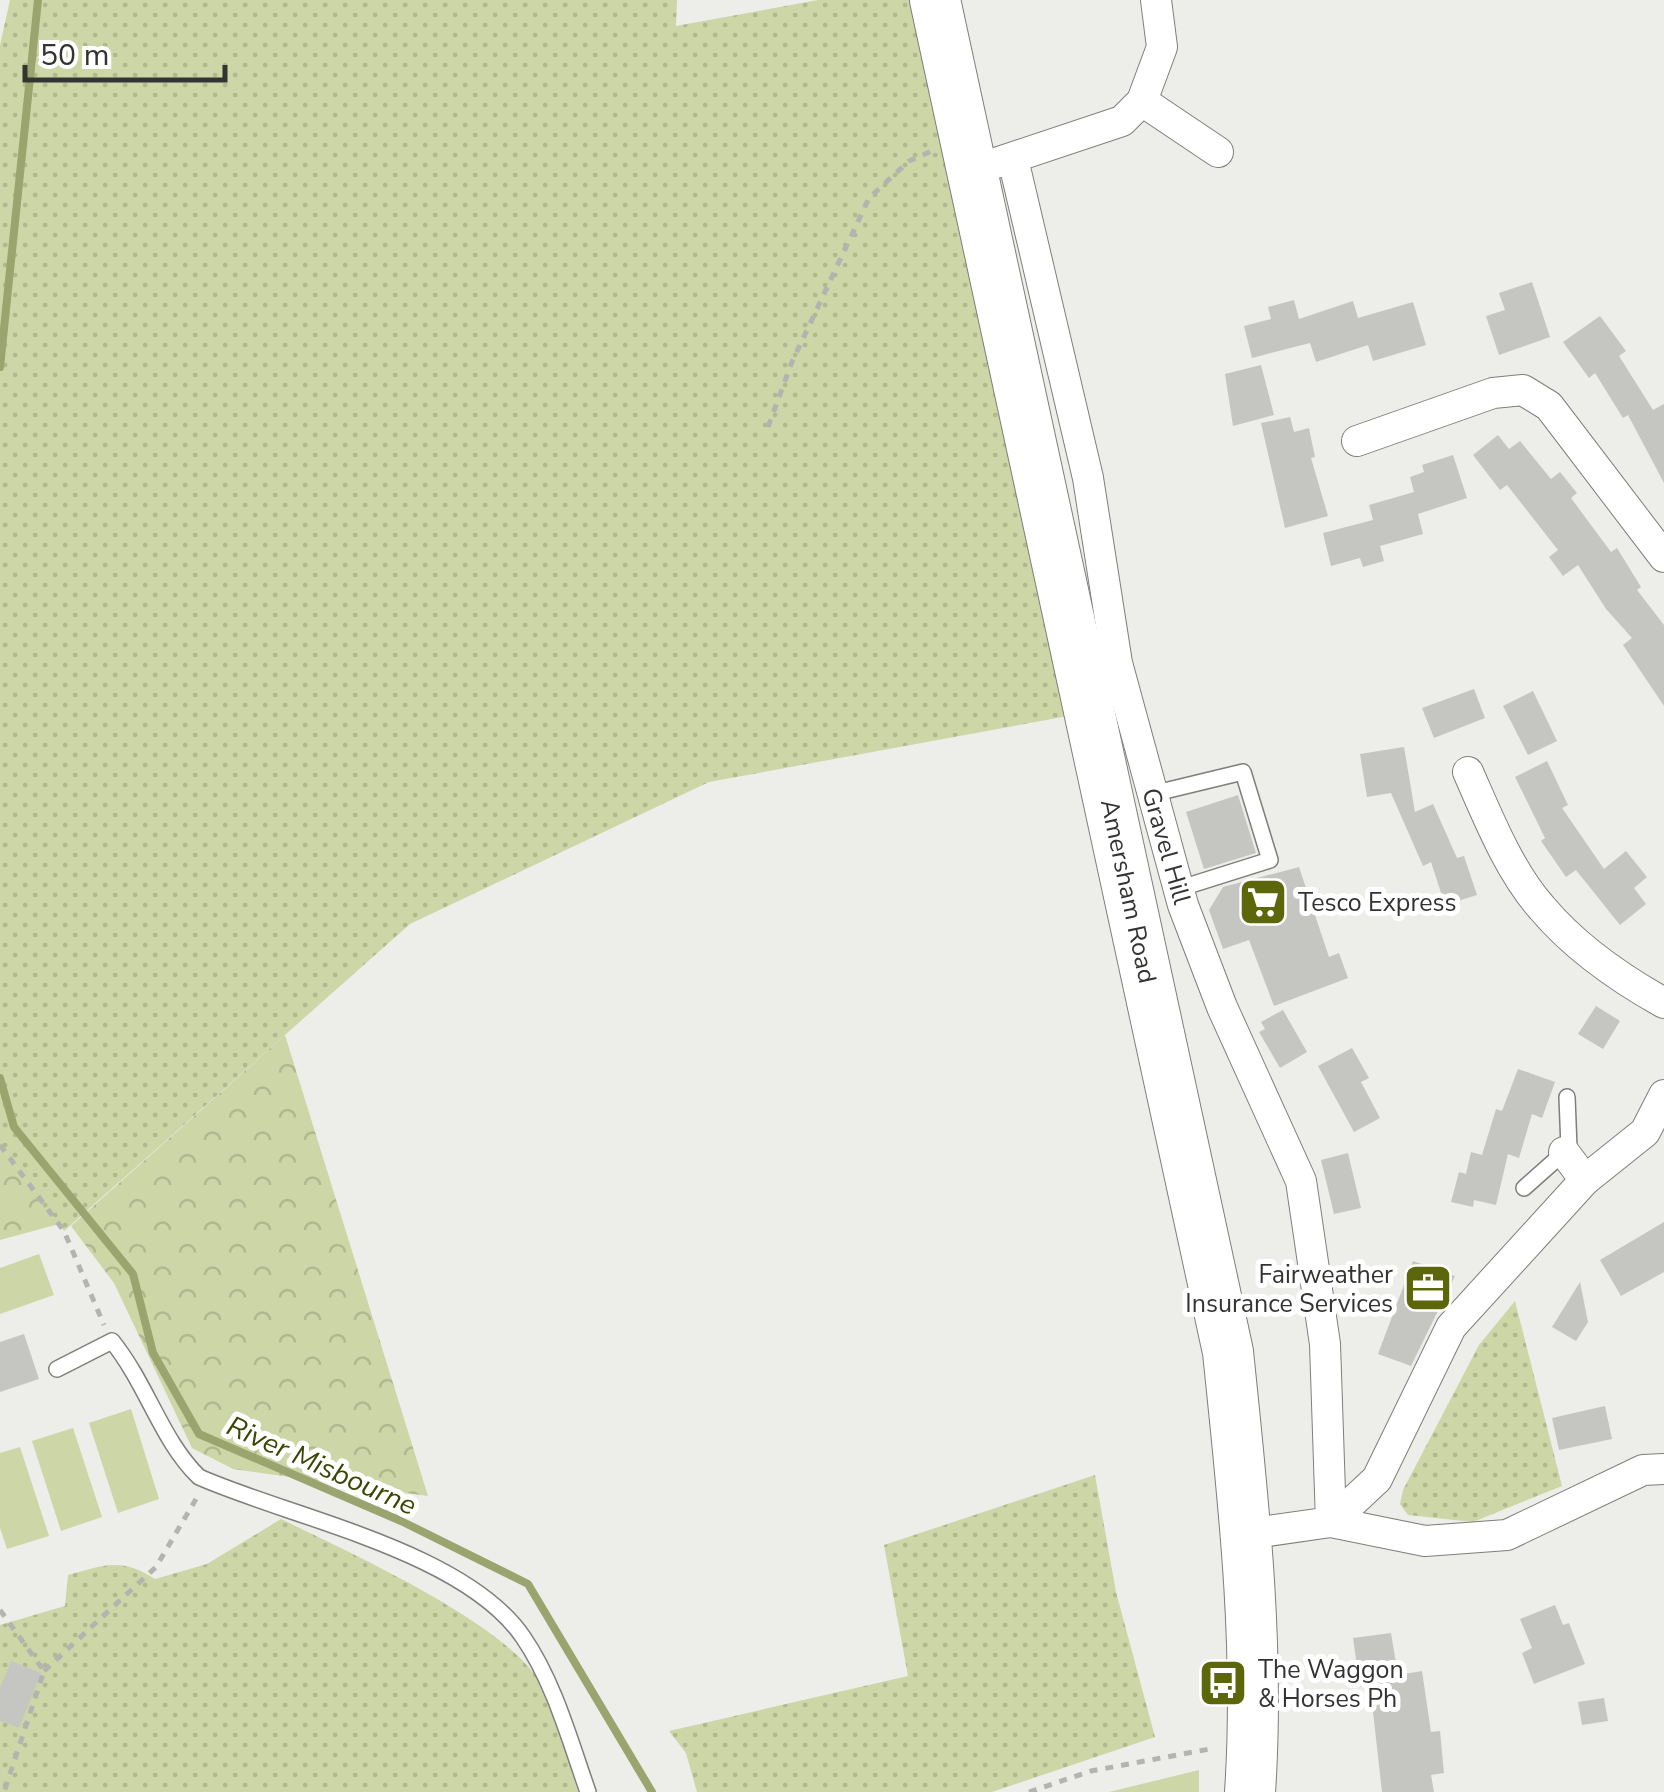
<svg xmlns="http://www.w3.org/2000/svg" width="1664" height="1792" viewBox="0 0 1664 1792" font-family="'Nunito Sans',sans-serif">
<defs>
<pattern id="grass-dots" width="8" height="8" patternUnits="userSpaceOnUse" patternTransform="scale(2.5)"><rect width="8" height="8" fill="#cdd6a6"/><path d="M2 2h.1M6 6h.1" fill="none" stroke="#b0b88f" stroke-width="1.8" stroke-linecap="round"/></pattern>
<pattern id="forest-crowns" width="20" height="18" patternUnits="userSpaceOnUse" patternTransform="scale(2.5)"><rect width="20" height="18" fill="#cdd6a6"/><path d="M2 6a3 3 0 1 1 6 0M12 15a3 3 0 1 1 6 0" fill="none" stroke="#b0b88f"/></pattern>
</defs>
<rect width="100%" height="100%" fill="#edeee9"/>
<g fill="url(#grass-dots)">
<path d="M 10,0 L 677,0 L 676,26 L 818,0 L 935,0 L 1090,712 L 709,782 L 410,924 L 64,1231 L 0,1145 L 0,45 Z"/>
<path d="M 1515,1301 L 1562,1486 L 1473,1522 L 1408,1515 L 1400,1504 L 1403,1490 L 1479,1345 Z"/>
<path d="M 1095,1475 L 1116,1592 L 1155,1737 L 992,1792 L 697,1792 L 686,1753 L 669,1731 L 908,1676 L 884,1545 Z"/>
<path d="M 281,1519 C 344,1550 507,1623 540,1683 C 558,1715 566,1757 578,1792 L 0,1792 L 0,1625 L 65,1606 L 68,1575 C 105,1565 121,1557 155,1579 L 207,1564 Z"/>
</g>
<g fill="url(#forest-crowns)">
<path d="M 285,1035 L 428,1496 L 233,1469 L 192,1448 L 114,1283 L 71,1226 Z"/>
<path d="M 0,1145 L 59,1224 L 0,1240 Z"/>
</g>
<g fill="#cdd6a6">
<path d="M 39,1254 L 54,1295 L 0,1314 L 0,1268 Z"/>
<path d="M 131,1409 L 159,1499 L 118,1513 L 89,1423 Z"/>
<path d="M 73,1428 L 102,1517 L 61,1531 L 32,1441 Z"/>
<path d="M 20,1447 L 49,1536 L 7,1549 L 0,1528 L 0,1453 Z"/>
<path d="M 1199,1770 L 1199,1792 L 1109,1792 Z"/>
</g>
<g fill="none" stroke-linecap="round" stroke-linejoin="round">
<g stroke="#9aa46e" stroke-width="8">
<path d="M 0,367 L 38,0"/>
<path d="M 0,1078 L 14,1127 L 133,1274 L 153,1353 L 199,1434 L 401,1521 L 528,1584 L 652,1792"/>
</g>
</g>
<g fill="#c5c6c1">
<path d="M 1532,282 L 1550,337 L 1499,355 L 1486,316 L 1505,310 L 1499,293 Z"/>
<path d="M 1294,300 L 1299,319 L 1353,301 L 1358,318 L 1413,302 L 1426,345 L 1373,361 L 1368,345 L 1316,362 L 1310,343 L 1252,358 L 1244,326 L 1271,319 L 1268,307 Z"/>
<path d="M 1600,316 L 1626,351 L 1619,356 L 1653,410 L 1664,404 L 1664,483 L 1628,415 L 1623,418 L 1595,373 L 1589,378 L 1563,342 Z"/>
<path d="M 1261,365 L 1274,415 L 1233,426 L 1225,374 Z"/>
<path d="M 1290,417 L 1294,432 L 1309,428 L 1315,457 L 1311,458 L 1328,516 L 1285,528 L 1261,423 Z"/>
<path d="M 1498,435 L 1509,449 L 1520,441 L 1551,479 L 1560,472 L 1577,493 L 1571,498 L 1611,552 L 1617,548 L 1641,587 L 1637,590 L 1664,625 L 1664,706 L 1623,645 L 1632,638 L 1606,609 L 1578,565 L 1563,576 L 1549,557 L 1558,550 L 1507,485 L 1500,490 L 1473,455 Z"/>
<path d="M 1453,455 L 1467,498 L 1418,514 L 1423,534 L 1380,546 L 1384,561 L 1363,567 L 1360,558 L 1331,566 L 1323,533 L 1373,520 L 1369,505 L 1414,492 L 1410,477 L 1424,472 L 1422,465 Z"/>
<path d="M 1474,689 L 1485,718 L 1434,738 L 1422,708 Z"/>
<path d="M 1533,691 L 1557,741 L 1528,755 L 1503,706 Z"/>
<path d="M 1404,747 L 1415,812 L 1433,804 L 1457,858 L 1464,856 L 1477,895 L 1445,905 L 1431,862 L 1423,866 L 1391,793 L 1367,797 L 1360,754 Z"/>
<path d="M 1547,761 L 1568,805 L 1562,808 L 1604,869 L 1626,851 L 1647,877 L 1634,888 L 1646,904 L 1620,925 L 1576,870 L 1566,877 L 1541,841 L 1545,838 L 1515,777 Z"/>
<path d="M 1238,795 L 1256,853 L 1204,869 L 1186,812 Z"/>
<path d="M 1299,867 L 1329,957 L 1339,953 L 1348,978 L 1274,1006 L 1249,940 L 1223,949 L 1209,910 L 1223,887 Z"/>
<path d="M 1596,1006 L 1620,1021 L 1603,1049 L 1578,1034 Z"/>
<path d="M 1283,1010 L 1307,1052 L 1280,1068 L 1259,1032 L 1265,1029 L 1261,1022 Z"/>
<path d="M 1352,1048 L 1369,1078 L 1361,1082 L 1380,1118 L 1354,1132 L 1318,1066 Z"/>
<path d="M 1518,1069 L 1555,1082 L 1542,1118 L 1532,1114 L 1519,1158 L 1508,1154 L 1496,1205 L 1474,1200 L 1473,1207 L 1451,1202 L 1459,1172 L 1466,1174 L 1471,1152 L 1482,1155 L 1496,1109 L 1502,1111 Z"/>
<path d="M 1348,1153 L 1361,1208 L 1334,1214 L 1321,1160 Z"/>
<path d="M 1664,1222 L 1664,1272 L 1621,1296 L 1600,1260 Z"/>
<path d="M 1413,1261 L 1455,1276 L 1411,1366 L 1378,1354 Z"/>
<path d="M 1580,1282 L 1588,1322 L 1576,1341 L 1552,1327 Z"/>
<path d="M 24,1334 L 39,1379 L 0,1392 L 0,1342 Z"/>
<path d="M 1605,1406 L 1612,1439 L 1559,1450 L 1552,1418 Z"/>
<path d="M 1555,1605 L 1563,1625 L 1569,1623 L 1585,1664 L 1534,1684 L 1522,1653 L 1532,1648 L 1520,1619 Z"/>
<path d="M 1391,1633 L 1398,1675 L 1422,1671 L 1431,1732 L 1440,1731 L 1444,1773 L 1431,1775 L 1434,1792 L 1382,1792 L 1370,1685 L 1360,1687 L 1353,1638 Z"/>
<path d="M 11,1661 L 41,1673 L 19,1728 L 0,1721 L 0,1688 Z"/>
<path d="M 1604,1698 L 1608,1721 L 1582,1725 L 1578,1702 Z"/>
</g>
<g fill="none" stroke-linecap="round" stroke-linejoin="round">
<g stroke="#7e7f7a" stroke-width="18">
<g id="service">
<path d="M 1152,794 L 1243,772 L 1270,860 L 1178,889"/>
<path d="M 1524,1188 L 1569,1148 L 1567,1097"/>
<path d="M 57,1369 L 112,1341 C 148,1386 161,1440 199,1477 C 292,1518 464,1551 523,1637 C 554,1682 570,1741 588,1792"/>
</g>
</g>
<g stroke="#7e7f7a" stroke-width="32">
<g id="minor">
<path d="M 1142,101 L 1218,152"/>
<path d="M 1013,159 L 1088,478 L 1117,663 L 1183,905 L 1222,1007 L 1301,1181 L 1325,1344 L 1331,1522"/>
<path d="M 996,163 L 1122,121 L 1142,101 L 1162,47 L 1156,0"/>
<path d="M 1357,441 L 1493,393 L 1523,390 L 1549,406 L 1664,557"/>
<path d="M 1468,772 C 1488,817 1509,871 1542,908 C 1574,946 1621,979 1664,1003"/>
<path d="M 1564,1152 L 1585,1180"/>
<path d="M 1331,1522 L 1425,1541 L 1507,1535 L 1643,1470 L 1664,1469"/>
<path d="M 1247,1534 L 1331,1522 L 1377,1479 L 1451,1327 L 1585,1180 L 1645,1132 L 1664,1095"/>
</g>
</g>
<g stroke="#7e7f7a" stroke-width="52">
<path id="trunk" d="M 935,0 L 1228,1352 C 1243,1498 1260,1645 1250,1792"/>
</g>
<g stroke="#b3b4b0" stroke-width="5" stroke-dasharray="8 8" stroke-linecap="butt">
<path d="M 768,427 L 792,362 L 869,198 L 909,161 L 932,151"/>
<path d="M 0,1145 L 64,1231 L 104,1325"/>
<path d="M 0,1610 L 44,1671 L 4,1792"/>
<path d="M 44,1671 L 156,1567 L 196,1499"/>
<path d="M 1029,1792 L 1091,1771 L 1215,1748"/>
</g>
<use href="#service" stroke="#fff" stroke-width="15"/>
<use href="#minor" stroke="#fff" stroke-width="30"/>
<use href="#trunk" stroke="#fff" stroke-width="50"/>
</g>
<defs>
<g id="supermarket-square" transform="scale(2.5)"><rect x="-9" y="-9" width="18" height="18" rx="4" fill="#5c670c" stroke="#fff"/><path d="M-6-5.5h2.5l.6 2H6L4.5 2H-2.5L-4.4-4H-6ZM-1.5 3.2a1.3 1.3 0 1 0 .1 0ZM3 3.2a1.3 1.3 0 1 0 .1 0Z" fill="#fff"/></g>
<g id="office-square" transform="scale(2.5)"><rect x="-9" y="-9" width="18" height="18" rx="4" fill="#5c670c" stroke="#fff"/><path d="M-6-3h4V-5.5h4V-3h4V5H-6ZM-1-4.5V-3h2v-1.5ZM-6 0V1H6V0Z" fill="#fff"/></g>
<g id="bus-square" transform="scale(2.5)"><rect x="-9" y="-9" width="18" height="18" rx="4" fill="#5c670c" stroke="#fff"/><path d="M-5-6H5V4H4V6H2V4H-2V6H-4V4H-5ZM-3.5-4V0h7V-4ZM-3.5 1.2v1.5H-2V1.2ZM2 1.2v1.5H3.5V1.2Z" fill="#fff"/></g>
</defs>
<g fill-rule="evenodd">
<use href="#supermarket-square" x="1263" y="902"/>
<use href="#office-square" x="1428" y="1288"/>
<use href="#bus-square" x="1223" y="1683"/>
</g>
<g text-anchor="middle" stroke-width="10" stroke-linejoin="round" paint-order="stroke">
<g font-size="25" fill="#333331" stroke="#fff">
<text transform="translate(1167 846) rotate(74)" y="9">Gravel Hill</text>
<text transform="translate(1129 891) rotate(78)" y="9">Amersham Road</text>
</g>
<g font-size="25" fill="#333331" stroke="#fff" text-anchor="start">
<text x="1298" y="911">Tesco Express</text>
<text x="1393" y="1283" text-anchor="end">Fairweather<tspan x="1393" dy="29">Insurance Services</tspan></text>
<text x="1258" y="1678">The Waggon<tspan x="1258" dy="29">&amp; Horses Ph</tspan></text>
</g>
<g font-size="28" font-style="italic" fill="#3d4502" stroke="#fff">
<text transform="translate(322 1465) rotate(24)" y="10">River Misbourne</text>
</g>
</g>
<path d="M25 65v15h200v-15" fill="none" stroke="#333331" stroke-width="5"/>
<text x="40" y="65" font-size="30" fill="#333331" stroke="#ffffff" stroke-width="8" paint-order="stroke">50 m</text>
</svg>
